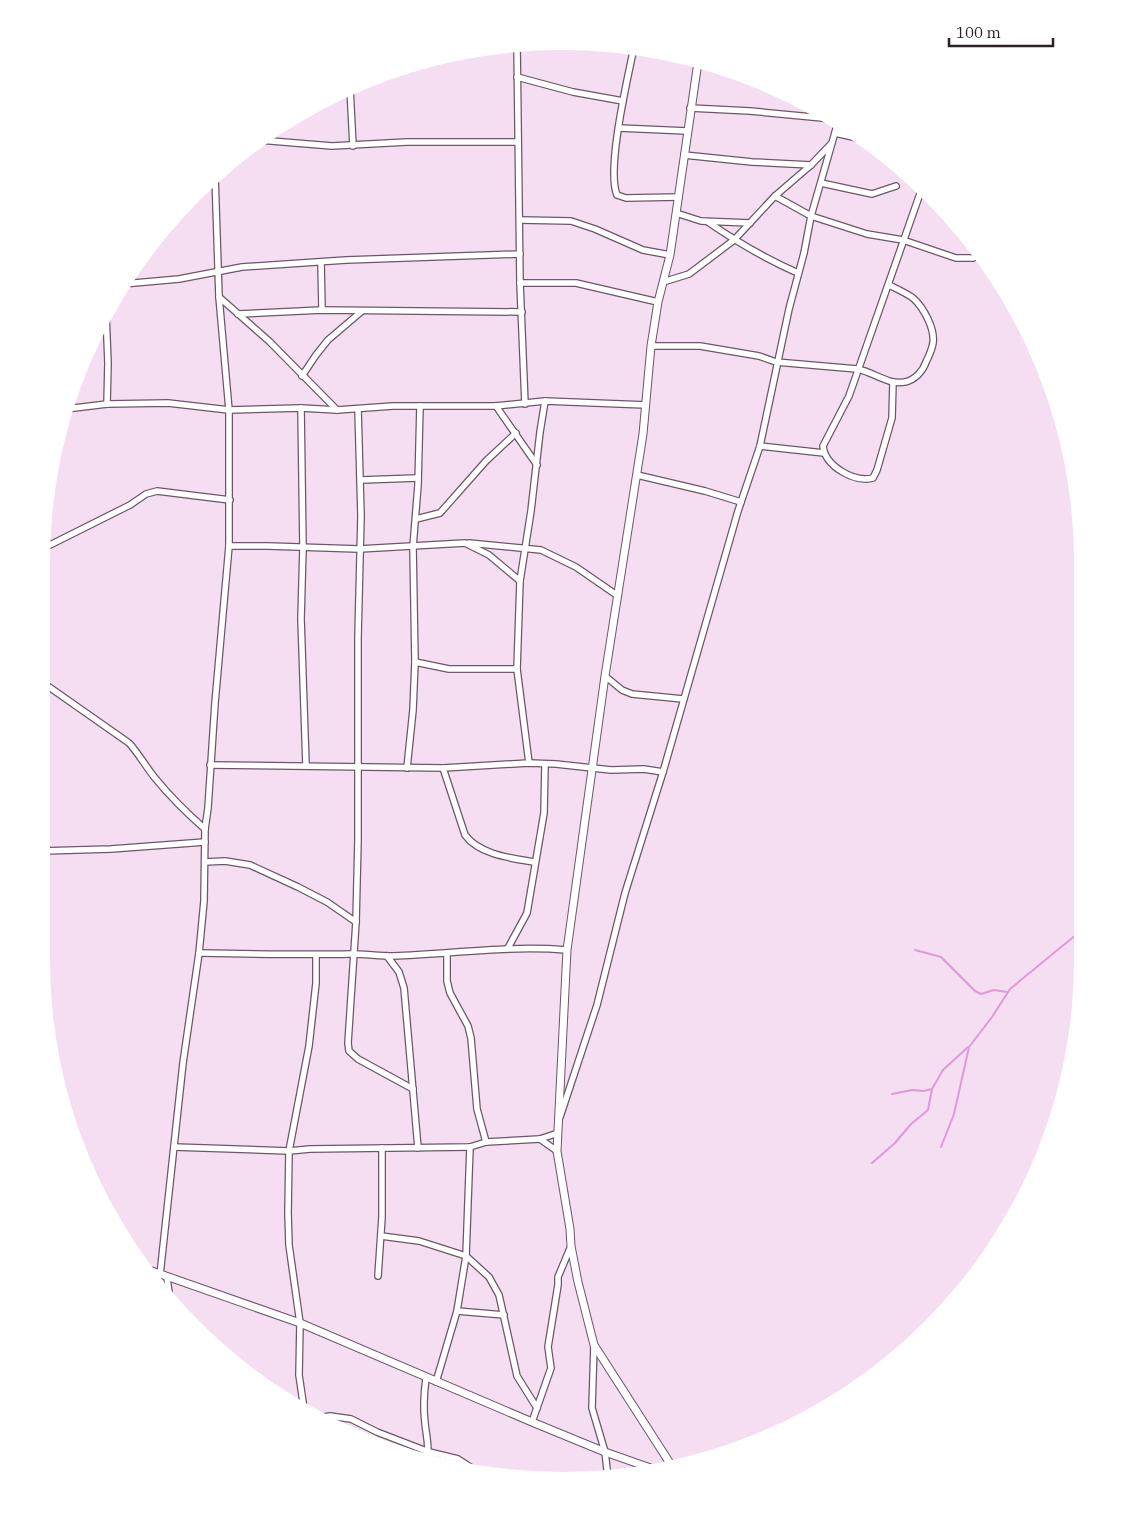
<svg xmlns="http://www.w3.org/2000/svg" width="1124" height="1522" viewBox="0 0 1124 1522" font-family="'IBM Plex Serif',serif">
<rect width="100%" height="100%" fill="#f5ddf2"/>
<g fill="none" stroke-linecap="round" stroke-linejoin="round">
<g stroke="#df9ad7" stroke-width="2">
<path d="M 915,950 L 941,957 L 975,991 L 981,994 L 994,990 L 1007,992"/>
<path d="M 892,1094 L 912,1090 L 923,1091 L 932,1089"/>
<path d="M 941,1147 L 954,1114 L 969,1047 L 992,1017 L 1010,989 L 1077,934 L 1081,926"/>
<path d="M 872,1163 L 895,1143 L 911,1124 L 928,1110 L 932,1089 L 943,1070 L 968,1047"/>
</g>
<g stroke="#6b5769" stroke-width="8">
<g id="minor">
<path d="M 517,44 L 520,283 L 525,404"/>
<path d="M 634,47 C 628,77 606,169 617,195 L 626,198 L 679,197"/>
<path d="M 517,77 L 573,92 L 623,101"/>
<path d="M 350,88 L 353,146"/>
<path d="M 690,108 L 750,111 L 833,119"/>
<path d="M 619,128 L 687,131"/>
<path d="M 835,133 L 862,139"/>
<path d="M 259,140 L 332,146 L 407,142 L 518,142"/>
<path d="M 684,155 L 752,162 L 811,165"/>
<path d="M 821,183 L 872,194 L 896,186"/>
<path d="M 775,196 L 811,216 L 867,234 L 903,240 L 956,258 L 973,258 L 980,254"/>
<path d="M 676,213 L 701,221 L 750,223"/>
<path d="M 520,220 L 571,221 L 595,229 L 643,250 L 670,255"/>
<path d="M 708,222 C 737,242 766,259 798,273"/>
<path d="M 321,262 L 322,310"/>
<path d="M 663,282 L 689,274 L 734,240 L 775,196 L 811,165 L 831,144"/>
<path d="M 520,283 L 576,283 L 658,302"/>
<path d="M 123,284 L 179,279 L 242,267 L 346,260 L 520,254"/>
<path d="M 219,297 L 270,342 L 337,410"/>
<path d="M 106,313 L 108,363 L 107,404"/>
<path d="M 238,314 L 322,310 L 522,312"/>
<path d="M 651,346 L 700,346 L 759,356 L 776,362 L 857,369 C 874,372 887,385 905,382 C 915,380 923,371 926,362 C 929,356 932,349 933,343 C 935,329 924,308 913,298 C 906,293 897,289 889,285"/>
<path d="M 302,376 L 316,355 L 328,340 L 362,311"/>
<path d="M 893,382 L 892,418 L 877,470 L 873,478 C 854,483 825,466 823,446 L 849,396 L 922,188"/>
<path d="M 496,406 L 537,465"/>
<path d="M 301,408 L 303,547 L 301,619 L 306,765"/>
<path d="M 66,409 L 107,404 L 168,403 L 229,410 L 301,408 L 337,410 L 393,406 L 496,406 L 545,401 L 646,405"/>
<path d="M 358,409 L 361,516 L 358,637 L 358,840 L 356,922 L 348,1043 L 349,1051 L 358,1059 L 413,1089"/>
<path d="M 760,446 L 824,453"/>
<path d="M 637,475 L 705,491 L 741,502"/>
<path d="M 361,480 L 417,478"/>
<path d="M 416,519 L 440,513 L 486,461 L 516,433"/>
<path d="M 469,543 L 541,550 L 576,567 L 618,596"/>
<path d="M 229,546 L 268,546 L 359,549 L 465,543 L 489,555 L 520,581 L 517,669 L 529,763"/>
<path d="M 42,549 L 130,505 L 146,494 L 157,491 L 230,500"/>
<path d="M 520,581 L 531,511 L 540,432 L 545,401"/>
<path d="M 415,662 L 449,669 L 517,669"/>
<path d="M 605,676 L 622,690 L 632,694 L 683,699"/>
<path d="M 42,682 L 129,743 C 139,754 146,767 155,778 C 168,794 189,815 205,829"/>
<path d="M 210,765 L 443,768 L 529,763 L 556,764 L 611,770 L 644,769 L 663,772"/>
<path d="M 407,768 L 413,710 L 415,662 L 413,547 L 418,485 L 420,406"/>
<path d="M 443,768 L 465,835 C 480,855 511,858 534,862"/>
<path d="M 42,851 L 111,849 L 205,842"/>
<path d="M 205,862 L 225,861 L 250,865 L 298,887 L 327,902 L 356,922"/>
<path d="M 508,948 L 527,913 L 544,813 L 545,764"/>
<path d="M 199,953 C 250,954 300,955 351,954 C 365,954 379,956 393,956 C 451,954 509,945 567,950"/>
<path d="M 447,954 L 447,981 L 450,993 L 468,1026 L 471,1038 L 477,1109 L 486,1142"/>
<path d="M 387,956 L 399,972 L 404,988 L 418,1148"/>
<path d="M 560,1117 L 597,1005 L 625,893 L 663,772 L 738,511 L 760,446 L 789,309 L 804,253 L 811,216 L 838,122"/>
<path d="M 540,1139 L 557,1151"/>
<path d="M 174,1147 L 289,1151 L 310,1149 L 470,1147 L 486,1142 L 540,1139 L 558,1133"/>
<path d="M 381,1236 L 419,1241 L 466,1256 L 489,1277 L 499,1295 L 517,1376 L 537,1408"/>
<path d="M 160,1275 L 183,1063 L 199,953 L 204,901 L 205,829 L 208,808 L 215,703 L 229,546 L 229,410 L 219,297 L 215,175"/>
<path d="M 378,1276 L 382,1217 L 382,1148"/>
<path d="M 167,1278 L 170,1300"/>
<path d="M 457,1311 L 504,1315"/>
<path d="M 594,1345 L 592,1408 L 605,1452 L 608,1478"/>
<path d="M 426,1378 C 424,1393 423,1408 425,1423 C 426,1435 430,1448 427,1460"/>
<path d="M 436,1382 L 457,1311 L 466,1256 L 470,1147"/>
<path d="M 304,1409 L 299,1375 L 300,1323 L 289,1245 L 288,1213 L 289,1151 L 309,1046 L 316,983 L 316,955"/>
<path d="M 318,1418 L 330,1416 L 351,1419 L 377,1432 L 429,1452 L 458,1459 L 478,1472"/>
<path d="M 532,1422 L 551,1368 L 548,1347 L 558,1285 L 558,1277 L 571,1246"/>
</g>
</g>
<g stroke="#6b5769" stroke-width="9">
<g id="tertiary">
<path d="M 143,1268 L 300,1323 L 532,1422 L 605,1452 L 659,1471"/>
<path d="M 673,1468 L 594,1345 L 578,1282 L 571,1246 L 570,1229 L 557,1151 L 567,950 L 605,676 L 643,434 L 651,346 L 658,302 L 670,255 L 698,62"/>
</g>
</g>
<use href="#minor" stroke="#fff" stroke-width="5.5"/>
<use href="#tertiary" stroke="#fff" stroke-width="7"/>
</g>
<path d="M0 0H1124V1522H0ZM562 50H562A512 512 0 0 1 1074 562V960A512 512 0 0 1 562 1472H562A512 512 0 0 1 50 960V562A512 512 0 0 1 562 50Z" fill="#fff" fill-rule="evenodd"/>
<path d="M949 38v8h104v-8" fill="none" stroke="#292028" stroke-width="2.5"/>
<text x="956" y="38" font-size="15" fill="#292028" stroke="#ffffff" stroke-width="4" paint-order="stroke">100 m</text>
</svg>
